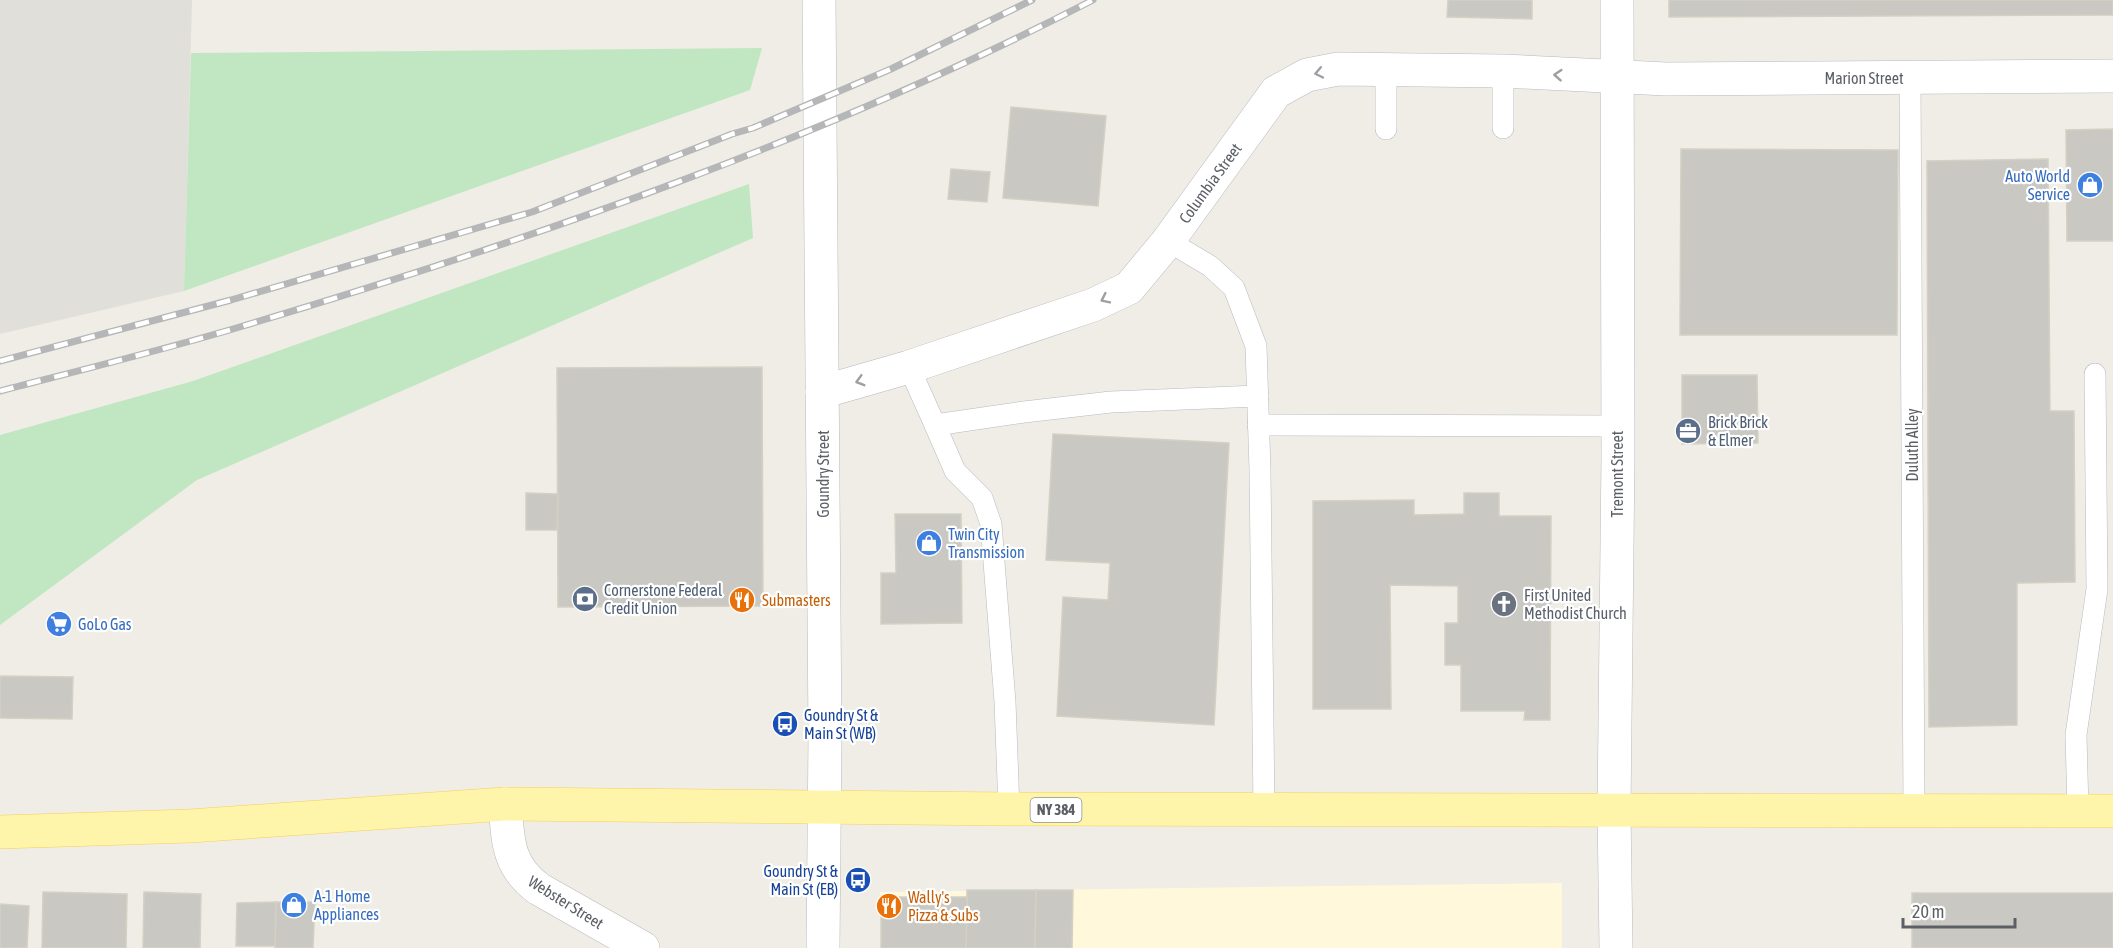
<svg xmlns="http://www.w3.org/2000/svg" width="2113" height="948" viewBox="0 0 2113 948" font-family="'Asap Condensed',sans-serif">
<rect width="100%" height="100%" fill="#efede5"/>
<path fill="#fff8da" d="M 1562,883 L 1562,948 L 880,948 L 880,892 Z"/>
<path fill="#e0dfd9" d="M 0,0 L 192,0 L 184,291 L 0,334 Z"/>
<g fill="#c1e7c2">
<path d="M 762,48 L 750,90 L 184,291 L 191,53 Z"/>
<path d="M 749,184 L 753,238 L 197,480 L 0,625 L 0,435 L 193,381 Z"/>
</g>
<g fill="#cac8c2" stroke="#d4d0c3" stroke-width="1.5">
<path d="M 1448,0 L 1532,0 L 1532,19 L 1447,17 Z"/>
<path d="M 1669,0 L 2113,0 L 2113,15 L 1669,17 Z"/>
<path d="M 1011,107 L 1106,116 L 1098,206 L 1003,198 Z"/>
<path d="M 2113,129 L 2113,241 L 2067,241 L 2066,130 Z"/>
<path d="M 1681,149 L 1898,150 L 1897,335 L 1680,335 Z"/>
<path d="M 2048,159 L 2050,411 L 2074,411 L 2075,582 L 2017,583 L 2017,725 L 1929,727 L 1927,161 Z"/>
<path d="M 951,169 L 990,172 L 987,202 L 948,199 Z"/>
<path d="M 762,367 L 763,606 L 558,607 L 557,368 Z"/>
<path d="M 1682,375 L 1757,375 L 1758,443 L 1682,444 Z"/>
<path d="M 1053,434 L 1229,443 L 1214,725 L 1057,716 L 1063,597 L 1108,600 L 1110,563 L 1046,560 Z"/>
<path d="M 526,493 L 558,494 L 557,530 L 526,530 Z"/>
<path d="M 1464,493 L 1499,493 L 1499,516 L 1551,516 L 1550,720 L 1524,720 L 1525,711 L 1461,711 L 1461,665 L 1445,665 L 1445,623 L 1458,623 L 1458,586 L 1390,585 L 1391,709 L 1313,709 L 1313,501 L 1414,500 L 1414,515 L 1464,514 Z"/>
<path d="M 895,514 L 961,514 L 962,623 L 881,624 L 881,573 L 896,573 Z"/>
<path d="M 0,676 L 73,677 L 72,719 L 0,718 Z"/>
<path d="M 967,890 L 1036,890 L 1035,948 L 966,948 Z"/>
<path d="M 1036,890 L 1073,890 L 1072,948 L 1035,948 Z"/>
<path d="M 43,892 L 127,894 L 126,948 L 42,948 Z"/>
<path d="M 144,892 L 201,894 L 200,948 L 143,948 Z"/>
<rect x="1912" y="893" width="201" height="55"/>
<path d="M 892,897 L 967,897 L 966,948 L 881,948 L 881,908 Z"/>
<path d="M 276,902 L 315,902 L 313,948 L 275,948 Z"/>
<path d="M 276,902 L 275,946 L 236,946 L 237,903 Z"/>
<path d="M 0,904 L 29,906 L 27,948 L 0,948 Z"/>
</g>
<g fill="none" stroke-linecap="round" stroke-linejoin="round">
<g stroke="#b7babf" stroke-width="22">
<g id="service">
<path d="M 1386,69 L 1386,129"/>
<path d="M 1910,78 L 1914,811"/>
<path d="M 1503,128 L 1503,71"/>
<path d="M 1168,241 L 1210,266 L 1234,288 L 1256,346 L 1260,470 L 1264,810"/>
<path d="M 909,367 L 935,425 L 1024,412 L 1111,402 L 1258,396"/>
<path d="M 935,425 L 955,471 L 982,498 L 991,524 L 1005,702 L 1009,809"/>
<path d="M 1258,425 L 1617,426"/>
<path d="M 2078,811 L 2076,735 L 2097,589 L 2095,374"/>
</g>
</g>
<g stroke="#b7babf" stroke-width="34">
<g id="minor">
<path d="M 822,392 L 909,367 L 1093,305 L 1129,288 L 1168,241 L 1276,92 L 1307,75 L 1338,69 L 1503,71 L 1666,79 L 2113,76"/>
<path d="M 1616,948 L 1614,810 L 1618,457 L 1617,0"/>
</g>
</g>
<g stroke="#b7babf" stroke-width="34">
<g id="tertiary">
<path d="M 819,0 L 825,736 L 823,948"/>
<path d="M 505,804 C 508,840 507,866 539,889 L 643,948"/>
</g>
</g>
<g stroke="#f5cf58" stroke-width="34">
<path id="primary" d="M 0,832 L 190,826 L 505,804 L 1009,809 L 2113,811"/>
</g>
<use href="#service" stroke="#fff" stroke-width="21"/>
<use href="#minor" stroke="#fff" stroke-width="33"/>
<use href="#tertiary" stroke="#fff" stroke-width="33"/>
<use href="#primary" stroke="#fff5aa" stroke-width="33"/>
<g stroke="#b5b6b7" stroke-width="7">
<g id="rail">
<path d="M 0,361 L 231,300 L 532,212 L 732,134 L 753,128 L 891,69 L 1032,0"/>
<path d="M 0,391 C 81,370 163,350 243,326 C 534,239 822,140 1093,0"/>
</g>
</g>
<use href="#rail" stroke="#fff" stroke-width="4.5" stroke-dasharray="14" stroke-linecap="butt"/>
</g>
<defs><path id="oneway-chevron" d="M-2-3.5L2.5 0L-2 3.5" fill="none" stroke-width="1.6" stroke-linecap="round" stroke-linejoin="round" transform="scale(1.5)"/></defs>
<g stroke="#9da0a3">
<use href="#oneway-chevron" transform="translate(1319 73) rotate(168)"/>
<use href="#oneway-chevron" transform="translate(1558 75) rotate(-176)"/>
<use href="#oneway-chevron" transform="translate(1105 299) rotate(154)"/>
<use href="#oneway-chevron" transform="translate(860 381) rotate(164)"/>
</g>
<defs>
<g id="shop-disc" transform="scale(1.35)"><circle r="9.5" fill="#3f7fe0" stroke="#fff"/><path d="M-5-2.5h2.3a2.7 3.5 0 0 1 5.4 0H5L5.5 6h-11ZM-1.5-2.5h3a1.5 2.3 0 0 0-3 0Z" fill="#fff"/></g>
<g id="office-disc" transform="scale(1.35)"><circle r="9.5" fill="#5c6f8a" stroke="#fff"/><path d="M-6-3h4V-5.5h4V-3h4V5H-6ZM-1-4.5V-3h2v-1.5ZM-6 0V1H6V0Z" fill="#fff"/></g>
<g id="bank-disc" transform="scale(1.35)"><circle r="9.5" fill="#5c6f8a" stroke="#fff"/><path d="M-6-4H6V4H-6ZM0-2.3a2.3 2.3 0 1 0 0 4.6a2.3 2.3 0 1 0 0-4.6Z" fill="#fff"/></g>
<g id="restaurant-disc" transform="scale(1.35)"><circle r="9.5" fill="#e8710a" stroke="#fff"/><path d="M-5-6h1v4h1v-4h1v4h1v-4h1v5L-1.5 .5V6h-2V.5L-5-1ZM5-6V6H3V1.5H1.5Q1.5-4 5-6Z" fill="#fff"/></g>
<g id="church-disc" transform="scale(1.35)"><circle r="9.5" fill="#6b7280" stroke="#fff"/><path d="M-1.2-6h2.4v3.5h3.3v2.4h-3.3V6h-2.4V-.1h-3.3v-2.4h3.3Z" fill="#fff"/></g>
<g id="supermarket-disc" transform="scale(1.35)"><circle r="9.5" fill="#3f7fe0" stroke="#fff"/><path d="M-6-5.5h2.5l.6 2H6L4.5 2H-2.5L-4.4-4H-6ZM-1.5 3.2a1.3 1.3 0 1 0 .1 0ZM3 3.2a1.3 1.3 0 1 0 .1 0Z" fill="#fff"/></g>
<g id="bus-disc" transform="scale(1.35)"><circle r="9.5" fill="#1a4fb4" stroke="#fff"/><path d="M-5-6H5V4H4V6H2V4H-2V6H-4V4H-5ZM-3.5-4V0h7V-4ZM-3.5 1.2v1.5H-2V1.2ZM2 1.2v1.5H3.5V1.2Z" fill="#fff"/></g>
</defs>
<g fill-rule="evenodd">
<use href="#shop-disc" x="2090" y="185"/>
<use href="#office-disc" x="1688" y="431"/>
<use href="#shop-disc" x="929" y="543"/>
<use href="#bank-disc" x="585" y="599"/>
<use href="#restaurant-disc" x="742" y="600"/>
<use href="#church-disc" x="1504" y="604"/>
<use href="#supermarket-disc" x="59" y="624"/>
<use href="#bus-disc" x="785" y="724"/>
<use href="#bus-disc" x="858" y="880"/>
<use href="#shop-disc" x="294" y="905"/>
<use href="#restaurant-disc" x="889" y="906"/>
</g>
<g text-anchor="middle" stroke-width="4.5" stroke-linejoin="round" paint-order="stroke">
<rect fill="#fff" stroke="#8d9094" stroke-width="1.5" x="1030.5" y="798" width="51" height="24" rx="4.5"/>
<g font-size="15" font-weight="bold" fill="#5c6066">
<text x="1056" y="815">NY 384</text>
</g>
<g font-size="16" fill="#5c6066" stroke="#fff">
<text x="1864" y="84">Marion Street</text>
<text transform="translate(1210 183) rotate(-54)" y="6">Columbia Street</text>
<text transform="translate(1912 445) rotate(-90)" y="6">Duluth Alley</text>
<text transform="translate(823 474) rotate(-90)" y="6">Goundry Street</text>
<text transform="translate(1617 474) rotate(-90)" y="6">Tremont Street</text>
<text transform="translate(566 902) rotate(32)" y="6">Webster Street</text>
</g>
<g font-size="16" fill="#366cbe" stroke="#fff" text-anchor="start">
<text x="2070" y="182" text-anchor="end">Auto World<tspan x="2070" dy="18">Service</tspan></text>
<text x="948" y="540">Twin City<tspan x="948" dy="18">Transmission</tspan></text>
<text x="78" y="630">GoLo Gas</text>
<text x="314" y="902">A-1 Home<tspan x="314" dy="18">Appliances</tspan></text>
</g>
<g font-size="16" fill="#4e5e75" stroke="#fff" text-anchor="start">
<text x="1708" y="428">Brick Brick<tspan x="1708" dy="18">&amp; Elmer</tspan></text>
<text x="604" y="596">Cornerstone Federal<tspan x="604" dy="18">Credit Union</tspan></text>
</g>
<g font-size="16" fill="#5b616d" stroke="#fff" text-anchor="start">
<text x="1524" y="601">First United<tspan x="1524" dy="18">Methodist Church</tspan></text>
</g>
<g font-size="16" fill="#c56008" stroke="#fff" text-anchor="start">
<text x="762" y="606">Submasters</text>
<text x="908" y="903">Wally's<tspan x="908" dy="18">Pizza &amp; Subs</tspan></text>
</g>
<g font-size="16" fill="#164399" stroke="#fff" text-anchor="start">
<text x="804" y="721">Goundry St &amp;<tspan x="804" dy="18">Main St (WB)</tspan></text>
<text x="838" y="877" text-anchor="end">Goundry St &amp;<tspan x="838" dy="18">Main St (EB)</tspan></text>
</g>
</g>
<path d="M1903 918v9h112v-9" fill="none" stroke="#5c6066" stroke-width="3"/>
<text x="1912" y="918" font-size="18" fill="#5c6066" stroke="#ffffff" stroke-width="4.5" paint-order="stroke">20 m</text>
</svg>
